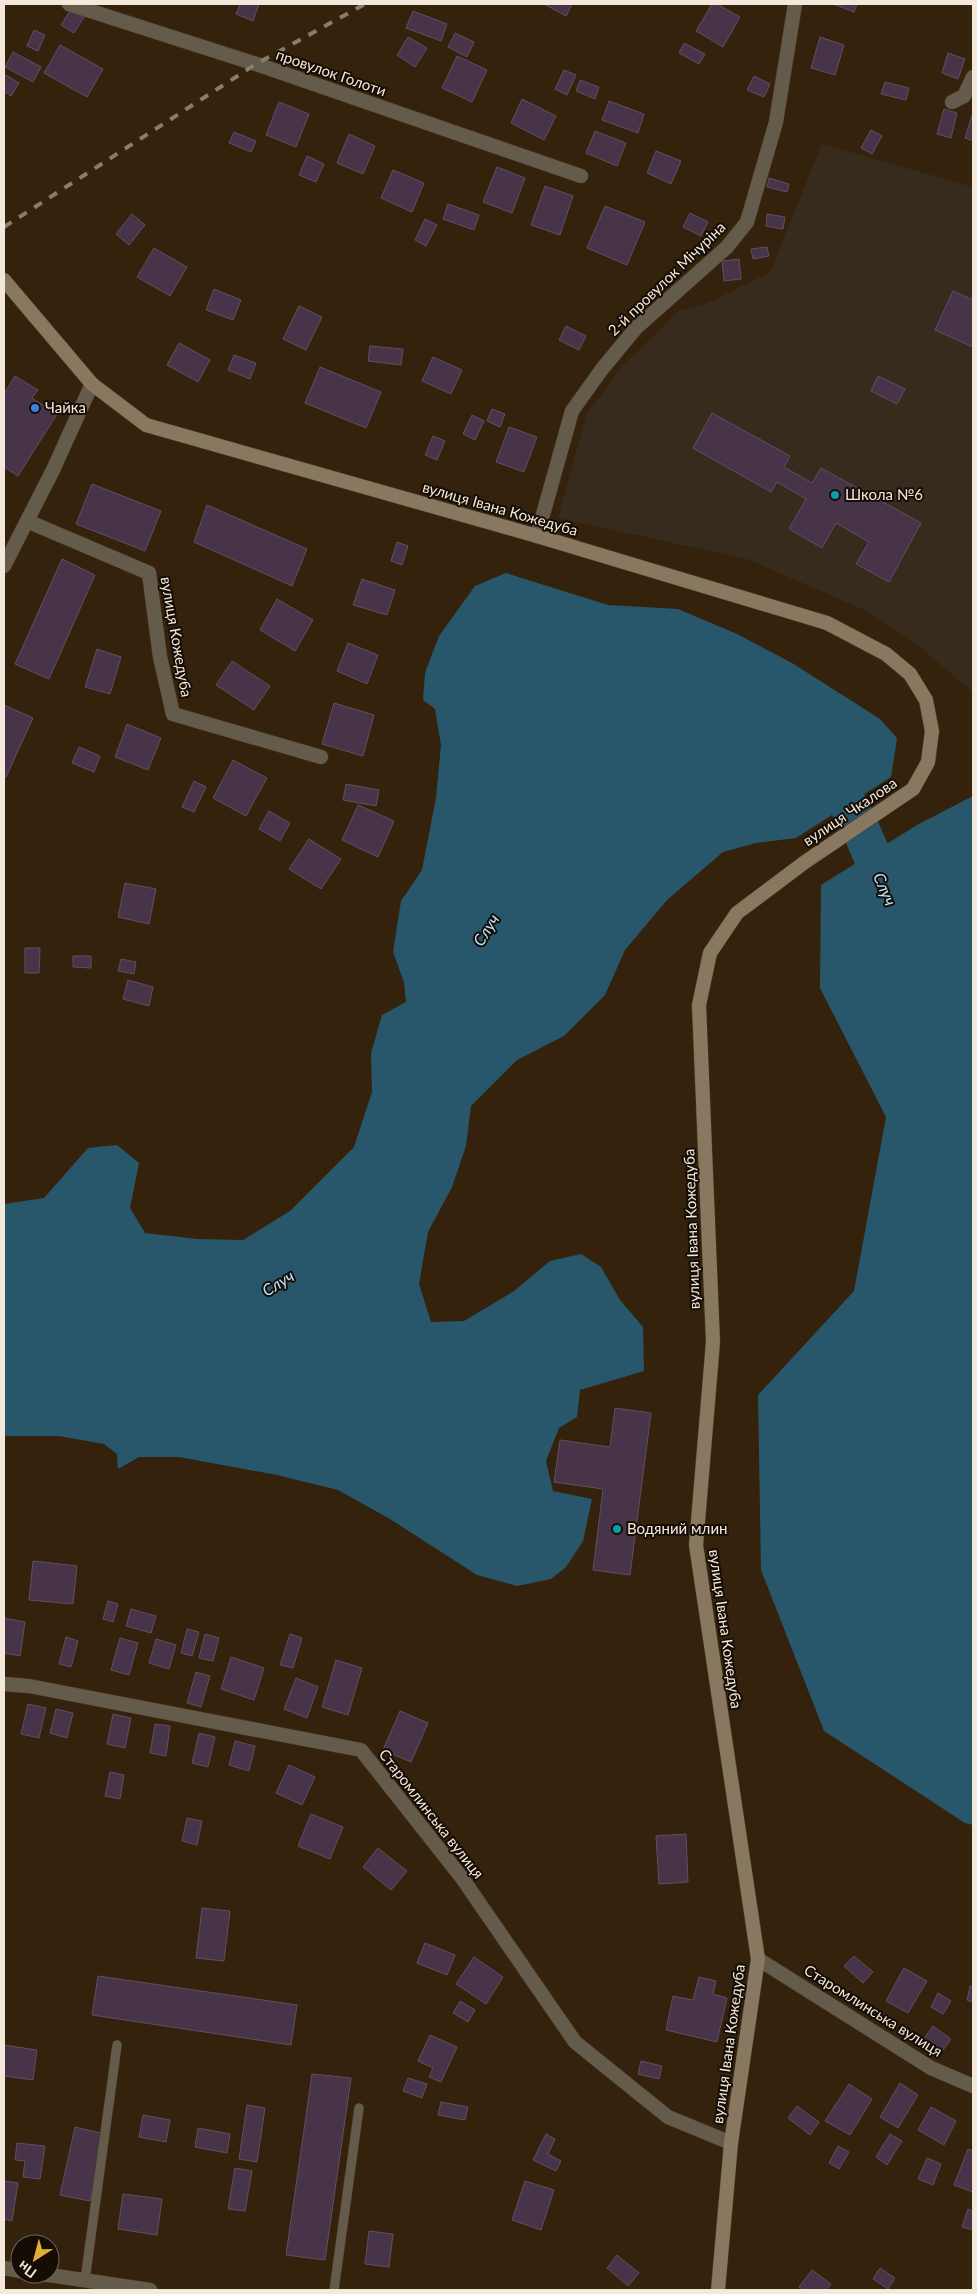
<svg xmlns="http://www.w3.org/2000/svg" width="977" height="2294" viewBox="0 0 977 2294" font-family="Lato,sans-serif">
<rect width="100%" height="100%" fill="#34220c"/>
<path fill="#372b1d" d="M 822,144 L 973,187 L 973,692 L 923,650 L 867,611 L 747,559 L 558,518 L 586,416 L 623,365 L 679,311 L 708,303 L 770,272 Z"/>
<g fill="#28576c">
<path d="M 506,573 L 608,605 L 678,609 L 737,634 L 792,663 L 855,703 L 880,719 L 897,738 L 891,777 L 796,838 L 756,843 L 723,852 L 667,900 L 625,950 L 605,995 L 564,1036 L 517,1060 L 471,1106 L 466,1146 L 452,1187 L 428,1232 L 419,1284 L 431,1322 L 464,1321 L 514,1291 L 550,1261 L 581,1254 L 601,1267 L 620,1300 L 643,1327 L 644,1371 L 580,1390 L 577,1417 L 559,1428 L 546,1461 L 553,1491 L 592,1499 L 583,1541 L 566,1567 L 551,1579 L 517,1586 L 477,1575 L 390,1519 L 338,1490 L 277,1475 L 179,1457 L 139,1457 L 118,1469 L 117,1454 L 104,1444 L 59,1436 L 4,1436 L 4,1204 L 44,1198 L 88,1148 L 117,1145 L 139,1163 L 130,1208 L 145,1233 L 197,1239 L 243,1240 L 290,1211 L 354,1147 L 372,1092 L 371,1053 L 382,1015 L 406,1002 L 404,982 L 393,952 L 401,901 L 422,870 L 436,798 L 441,745 L 435,709 L 423,700 L 425,673 L 439,636 L 475,586 Z"/>
<path d="M 973,796 L 973,1825 L 965,1823 L 824,1731 L 761,1570 L 758,1395 L 854,1291 L 886,1117 L 820,988 L 821,885 L 917,825 Z"/>
</g>
<g fill="none" stroke-linecap="round" stroke-linejoin="round">
<path stroke="#28576c" stroke-width="38" d="M 817,765 C 855,800 870,854 890,900"/>
</g>
<g fill="#483448" stroke="#634d63">
<path d="M 240,4 L 259,4 L 253,21 L 236,14 Z"/>
<path d="M 544,4 L 572,4 L 566,16 Z"/>
<path d="M 712,4 L 717,4 L 740,17 L 723,47 L 696,31 Z"/>
<path d="M 833,4 L 857,4 L 854,12 Z"/>
<path d="M 71,9 L 84,17 L 74,33 L 61,25 Z"/>
<path d="M 413,11 L 447,24 L 441,41 L 406,28 Z"/>
<path d="M 34,30 L 45,35 L 38,51 L 27,46 Z"/>
<path d="M 455,33 L 474,42 L 467,57 L 448,47 Z"/>
<path d="M 408,37 L 427,48 L 415,67 L 397,55 Z"/>
<path d="M 820,37 L 844,45 L 835,75 L 811,68 Z"/>
<path d="M 684,43 L 705,54 L 699,64 L 679,53 Z"/>
<path d="M 60,45 L 103,69 L 87,97 L 44,73 Z"/>
<path d="M 13,52 L 41,67 L 33,82 L 5,67 Z"/>
<path d="M 948,53 L 965,59 L 958,79 L 942,73 Z"/>
<path d="M 457,56 L 487,70 L 472,102 L 442,88 Z"/>
<path d="M 564,70 L 576,75 L 567,95 L 555,89 Z"/>
<path d="M 4,74 L 19,83 L 11,96 L 4,91 Z"/>
<path d="M 754,76 L 770,84 L 764,97 L 747,90 Z"/>
<path d="M 580,80 L 599,87 L 595,99 L 576,91 Z"/>
<path d="M 885,82 L 909,88 L 906,100 L 881,94 Z"/>
<path d="M 522,99 L 556,116 L 544,140 L 511,123 Z"/>
<path d="M 609,101 L 644,114 L 638,133 L 602,120 Z"/>
<path d="M 279,102 L 309,114 L 296,147 L 266,135 Z"/>
<path d="M 944,109 L 957,113 L 951,138 L 937,134 Z"/>
<path d="M 973,112 L 973,141 L 965,138 Z"/>
<path d="M 871,130 L 882,136 L 872,154 L 861,148 Z"/>
<path d="M 595,131 L 626,143 L 617,166 L 586,153 Z"/>
<path d="M 234,132 L 256,141 L 251,152 L 229,143 Z"/>
<path d="M 349,134 L 375,146 L 363,174 L 337,163 Z"/>
<path d="M 656,151 L 681,161 L 671,184 L 647,173 Z"/>
<path d="M 307,156 L 324,164 L 316,182 L 299,175 Z"/>
<path d="M 497,167 L 525,178 L 512,213 L 483,202 Z"/>
<path d="M 393,170 L 424,183 L 412,212 L 381,198 Z"/>
<path d="M 769,178 L 789,184 L 787,192 L 767,187 Z"/>
<path d="M 545,186 L 573,196 L 560,235 L 531,225 Z"/>
<path d="M 448,204 L 479,215 L 474,230 L 443,219 Z"/>
<path d="M 605,206 L 645,222 L 627,265 L 587,248 Z"/>
<path d="M 690,213 L 708,222 L 701,236 L 683,227 Z"/>
<path d="M 132,214 L 145,225 L 129,245 L 116,234 Z"/>
<path d="M 767,214 L 785,217 L 783,229 L 766,226 Z"/>
<path d="M 425,219 L 437,225 L 426,246 L 415,240 Z"/>
<path d="M 767,247 L 769,256 L 753,259 L 751,249 Z"/>
<path d="M 154,248 L 187,267 L 170,296 L 137,277 Z"/>
<path d="M 739,259 L 741,279 L 724,281 L 722,261 Z"/>
<path d="M 214,289 L 241,300 L 233,320 L 206,310 Z"/>
<path d="M 953,291 L 973,300 L 973,347 L 935,330 Z"/>
<path d="M 299,306 L 322,317 L 306,350 L 283,339 Z"/>
<path d="M 566,326 L 586,336 L 579,350 L 559,340 Z"/>
<path d="M 179,343 L 210,360 L 198,382 L 167,365 Z"/>
<path d="M 370,346 L 403,349 L 401,365 L 368,361 Z"/>
<path d="M 234,355 L 256,363 L 250,379 L 228,370 Z"/>
<path d="M 433,357 L 462,370 L 451,394 L 422,381 Z"/>
<path d="M 320,367 L 381,392 L 366,428 L 305,403 Z"/>
<path d="M 15,376 L 38,390 L 32,398 L 57,414 L 18,476 L 4,467 L 4,394 Z"/>
<path d="M 878,376 L 905,389 L 897,404 L 871,391 Z"/>
<path d="M 492,409 L 505,414 L 500,427 L 487,421 Z"/>
<path d="M 712,413 L 790,456 L 784,467 L 812,483 L 821,468 L 921,523 L 889,582 L 856,564 L 869,542 L 836,523 L 822,548 L 789,529 L 806,499 L 777,482 L 771,492 L 693,448 Z"/>
<path d="M 472,415 L 484,421 L 475,440 L 463,434 Z"/>
<path d="M 509,427 L 537,437 L 524,472 L 496,462 Z"/>
<path d="M 433,436 L 445,441 L 437,460 L 425,455 Z"/>
<path d="M 92,484 L 161,511 L 145,551 L 76,524 Z"/>
<path d="M 207,505 L 307,549 L 292,586 L 194,542 Z"/>
<path d="M 397,542 L 408,546 L 402,565 L 391,561 Z"/>
<path d="M 62,559 L 95,575 L 49,679 L 15,664 Z"/>
<path d="M 362,579 L 395,590 L 387,615 L 353,605 Z"/>
<path d="M 277,599 L 313,620 L 295,651 L 260,630 Z"/>
<path d="M 348,643 L 378,655 L 367,684 L 337,671 Z"/>
<path d="M 97,649 L 121,657 L 110,694 L 85,687 Z"/>
<path d="M 232,661 L 270,686 L 254,710 L 216,685 Z"/>
<path d="M 334,703 L 374,715 L 363,756 L 322,744 Z"/>
<path d="M 4,705 L 33,718 L 6,777 L 4,777 Z"/>
<path d="M 127,724 L 161,738 L 148,770 L 115,757 Z"/>
<path d="M 79,747 L 100,756 L 94,772 L 72,763 Z"/>
<path d="M 233,760 L 267,778 L 246,816 L 213,798 Z"/>
<path d="M 194,781 L 206,787 L 194,812 L 182,807 Z"/>
<path d="M 346,784 L 379,790 L 376,806 L 343,800 Z"/>
<path d="M 358,805 L 394,821 L 378,857 L 342,840 Z"/>
<path d="M 269,811 L 290,823 L 280,841 L 259,829 Z"/>
<path d="M 309,839 L 341,859 L 321,889 L 289,869 Z"/>
<path d="M 125,883 L 156,889 L 149,924 L 118,917 Z"/>
<path d="M 25,948 L 40,948 L 39,973 L 25,973 Z"/>
<path d="M 73,956 L 91,956 L 91,968 L 73,967 Z"/>
<path d="M 121,959 L 136,962 L 134,974 L 118,971 Z"/>
<path d="M 128,980 L 153,987 L 149,1006 L 123,999 Z"/>
<path d="M 615,1408 L 651,1413 L 630,1575 L 593,1570 L 603,1489 L 554,1482 L 560,1440 L 610,1447 Z"/>
<path d="M 33,1561 L 77,1566 L 73,1604 L 29,1600 Z"/>
<path d="M 108,1601 L 118,1604 L 113,1622 L 103,1619 Z"/>
<path d="M 131,1609 L 156,1616 L 151,1633 L 126,1626 Z"/>
<path d="M 4,1618 L 25,1622 L 20,1656 L 4,1653 Z"/>
<path d="M 187,1629 L 199,1632 L 192,1656 L 181,1653 Z"/>
<path d="M 205,1634 L 219,1638 L 213,1661 L 199,1658 Z"/>
<path d="M 290,1634 L 302,1638 L 293,1668 L 280,1665 Z"/>
<path d="M 66,1637 L 78,1641 L 71,1667 L 59,1664 Z"/>
<path d="M 120,1638 L 138,1643 L 129,1675 L 111,1670 Z"/>
<path d="M 156,1639 L 176,1645 L 169,1669 L 149,1663 Z"/>
<path d="M 231,1657 L 264,1668 L 254,1700 L 221,1689 Z"/>
<path d="M 336,1660 L 362,1668 L 348,1715 L 322,1707 Z"/>
<path d="M 196,1672 L 210,1676 L 201,1707 L 187,1703 Z"/>
<path d="M 296,1678 L 318,1687 L 307,1718 L 284,1709 Z"/>
<path d="M 28,1704 L 46,1708 L 39,1738 L 21,1734 Z"/>
<path d="M 56,1709 L 73,1713 L 67,1738 L 50,1733 Z"/>
<path d="M 400,1711 L 428,1723 L 411,1762 L 383,1750 Z"/>
<path d="M 113,1714 L 131,1718 L 125,1748 L 107,1744 Z"/>
<path d="M 155,1724 L 170,1726 L 166,1756 L 150,1753 Z"/>
<path d="M 199,1733 L 215,1737 L 208,1767 L 192,1763 Z"/>
<path d="M 235,1741 L 255,1746 L 249,1771 L 229,1765 Z"/>
<path d="M 289,1765 L 315,1777 L 302,1805 L 276,1793 Z"/>
<path d="M 110,1772 L 124,1775 L 120,1799 L 105,1796 Z"/>
<path d="M 311,1814 L 343,1827 L 330,1859 L 298,1846 Z"/>
<path d="M 187,1818 L 202,1821 L 197,1845 L 182,1841 Z"/>
<path d="M 686,1834 L 688,1882 L 659,1884 L 656,1836 Z"/>
<path d="M 378,1848 L 407,1871 L 391,1890 L 363,1867 Z"/>
<path d="M 202,1908 L 230,1911 L 224,1961 L 196,1958 Z"/>
<path d="M 425,1943 L 455,1955 L 447,1975 L 417,1963 Z"/>
<path d="M 854,1956 L 873,1972 L 863,1983 L 844,1966 Z"/>
<path d="M 474,1957 L 503,1977 L 486,2004 L 456,1984 Z"/>
<path d="M 904,1968 L 927,1981 L 908,2013 L 886,2001 Z"/>
<path d="M 98,1976 L 297,2005 L 291,2045 L 92,2015 Z"/>
<path d="M 699,1977 L 716,1981 L 713,1994 L 727,1998 L 717,2042 L 666,2030 L 673,1996 L 693,2000 Z"/>
<path d="M 970,1986 L 973,1987 L 973,2002 L 967,2000 Z"/>
<path d="M 938,1993 L 951,2001 L 943,2014 L 931,2007 Z"/>
<path d="M 460,2001 L 475,2010 L 468,2022 L 453,2013 Z"/>
<path d="M 933,2026 L 951,2039 L 941,2053 L 923,2040 Z"/>
<path d="M 430,2035 L 457,2047 L 441,2082 L 429,2077 L 433,2068 L 418,2061 Z"/>
<path d="M 4,2045 L 37,2050 L 33,2080 L 4,2076 Z"/>
<path d="M 641,2061 L 662,2066 L 659,2079 L 638,2074 Z"/>
<path d="M 312,2074 L 351,2078 L 325,2260 L 286,2255 Z"/>
<path d="M 408,2078 L 427,2084 L 422,2098 L 403,2091 Z"/>
<path d="M 900,2083 L 918,2095 L 898,2128 L 880,2117 Z"/>
<path d="M 849,2084 L 872,2099 L 850,2135 L 825,2121 Z"/>
<path d="M 441,2102 L 468,2107 L 465,2120 L 438,2115 Z"/>
<path d="M 247,2105 L 265,2108 L 257,2162 L 239,2159 Z"/>
<path d="M 797,2106 L 819,2122 L 810,2135 L 788,2118 Z"/>
<path d="M 931,2107 L 956,2121 L 944,2145 L 918,2130 Z"/>
<path d="M 143,2115 L 170,2120 L 166,2142 L 139,2137 Z"/>
<path d="M 75,2127 L 105,2134 L 90,2201 L 60,2195 Z"/>
<path d="M 198,2128 L 230,2134 L 227,2153 L 195,2147 Z"/>
<path d="M 546,2134 L 555,2139 L 548,2154 L 561,2161 L 556,2171 L 533,2160 Z"/>
<path d="M 890,2134 L 902,2141 L 887,2165 L 876,2157 Z"/>
<path d="M 17,2143 L 45,2146 L 40,2179 L 23,2177 L 25,2161 L 15,2160 Z"/>
<path d="M 838,2146 L 849,2152 L 839,2169 L 829,2163 Z"/>
<path d="M 968,2149 L 973,2151 L 973,2192 L 954,2185 Z"/>
<path d="M 927,2158 L 941,2164 L 933,2185 L 918,2179 Z"/>
<path d="M 235,2168 L 252,2171 L 245,2211 L 228,2209 Z"/>
<path d="M 4,2181 L 18,2183 L 12,2221 L 4,2219 Z"/>
<path d="M 525,2181 L 554,2190 L 541,2230 L 512,2220 Z"/>
<path d="M 123,2194 L 162,2199 L 157,2235 L 118,2229 Z"/>
<path d="M 968,2209 L 973,2211 L 973,2230 L 962,2227 Z"/>
<path d="M 369,2231 L 393,2234 L 389,2267 L 365,2264 Z"/>
<path d="M 617,2255 L 639,2273 L 628,2286 L 607,2268 Z"/>
<path d="M 880,2268 L 895,2278 L 888,2289 L 873,2279 Z"/>
<path d="M 812,2270 L 831,2284 L 826,2290 L 803,2290 L 799,2287 Z"/>
</g>
<g fill="none" stroke-linecap="round" stroke-linejoin="round">
<g stroke="#4f3e29" stroke-width="10">
<g id="service">
<path d="M 85,2280 L 117,2045"/>
<path d="M 334,2290 L 359,2108"/>
</g>
</g>
<g stroke="#4f3e29" stroke-width="15">
<g id="minor">
<path d="M 69,4 L 256,64 L 581,176"/>
<path d="M 952,102 L 964,96 L 973,77"/>
<path d="M 27,521 L 149,573 L 160,657 L 173,714 L 321,757"/>
<path d="M 537,536 L 572,411 L 602,369 L 636,328 L 727,247 L 747,222 L 776,122 L 795,4"/>
<path d="M 4,566 L 53,470 L 92,384"/>
<path d="M 4,1684 L 29,1686 L 361,1750 L 462,1878 L 575,2042 L 668,2117 L 731,2143"/>
<path d="M 758,1959 L 931,2068 L 973,2086"/>
<path d="M 4,2268 L 20,2271"/>
<path d="M 42,2274 L 150,2290"/>
</g>
</g>
<g stroke="#4f3e29" stroke-width="15">
<path id="secondary" d="M 4,280 L 92,384 L 146,425 L 537,536 L 827,623 L 886,654 L 910,674 L 926,700 L 932,731 L 928,762 L 913,789 L 805,862 L 737,913 L 710,953 L 699,1005 L 713,1342 L 696,1545 L 758,1959 L 731,2143 L 718,2290"/>
</g>
<use href="#service" stroke="#655b4b" stroke-width="9"/>
<use href="#minor" stroke="#655b4b" stroke-width="14"/>
<use href="#secondary" stroke="#88785f" stroke-width="14"/>
<path stroke="#8b7c6a" stroke-width="4" stroke-dasharray="9 9" stroke-linecap="butt" d="M 4,227 L 256,64 L 365,4"/>
</g>
<circle fill="#3f7fe0" stroke="#150d05" stroke-width="2" cx="35" cy="408" r="5"/>
<g fill="#0f9aa8" stroke="#150d05" stroke-width="2">
<circle cx="835" cy="495" r="5"/>
<circle cx="617" cy="1529" r="5"/>
</g>
<g text-anchor="middle" stroke-width="4" stroke-linejoin="round" paint-order="stroke">
<g font-size="15" fill="#f4e8db" stroke="#150d05">
<text transform="translate(331 73) rotate(19)" y="5">провулок Голоти</text>
<text transform="translate(667 279) rotate(-44)" y="5">2-й провулок Мічуріна</text>
<text transform="translate(500 509) rotate(16)" y="5">вулиця Івана Кожедуба</text>
<text transform="translate(176 637) rotate(80)" y="5">вулиця Кожедуба</text>
<text transform="translate(850 812) rotate(-34)" y="5">вулиця Чкалова</text>
<text transform="translate(692 1229) rotate(-92)" y="5">вулиця Івана Кожедуба</text>
<text transform="translate(725 1629) rotate(82)" y="5">вулиця Івана Кожедуба</text>
<text transform="translate(431 1814) rotate(52)" y="5">Старомлинська вулиця</text>
<text transform="translate(873 2011) rotate(32)" y="5">Старомлинська вулиця</text>
<text transform="translate(729 2044) rotate(-82)" y="5">вулиця Івана Кожедуба</text>
</g>
<g font-size="15" fill="#f4e8db" stroke="#150d05" text-anchor="start">
<text x="45" y="413">Чайка</text>
<text x="845" y="500">Школа №6</text>
<text x="627" y="1534">Водяний млин</text>
</g>
<g font-size="16" font-style="italic" fill="#bbe7fe" stroke="#150d05">
<text transform="translate(885 889) rotate(67)" y="6">Случ</text>
<text transform="translate(486 930) rotate(-58)" y="6">Случ</text>
<text transform="translate(278 1283) rotate(-31)" y="6">Случ</text>
</g>
</g>
<rect width="977" height="2294" fill="none" stroke="#f4e8db" stroke-width="10"/>
<g transform="translate(35 2259) rotate(216)"><circle r="24" fill="#150d05" stroke="#6e655b"/>
<path d="M0-4L9 19L0 12L-9 19Z" fill="#e1af34"/>
<text y="-8" font-size="14" font-weight="bold" text-anchor="middle" fill="#f4e8db">Пн</text>
</g>
</svg>
